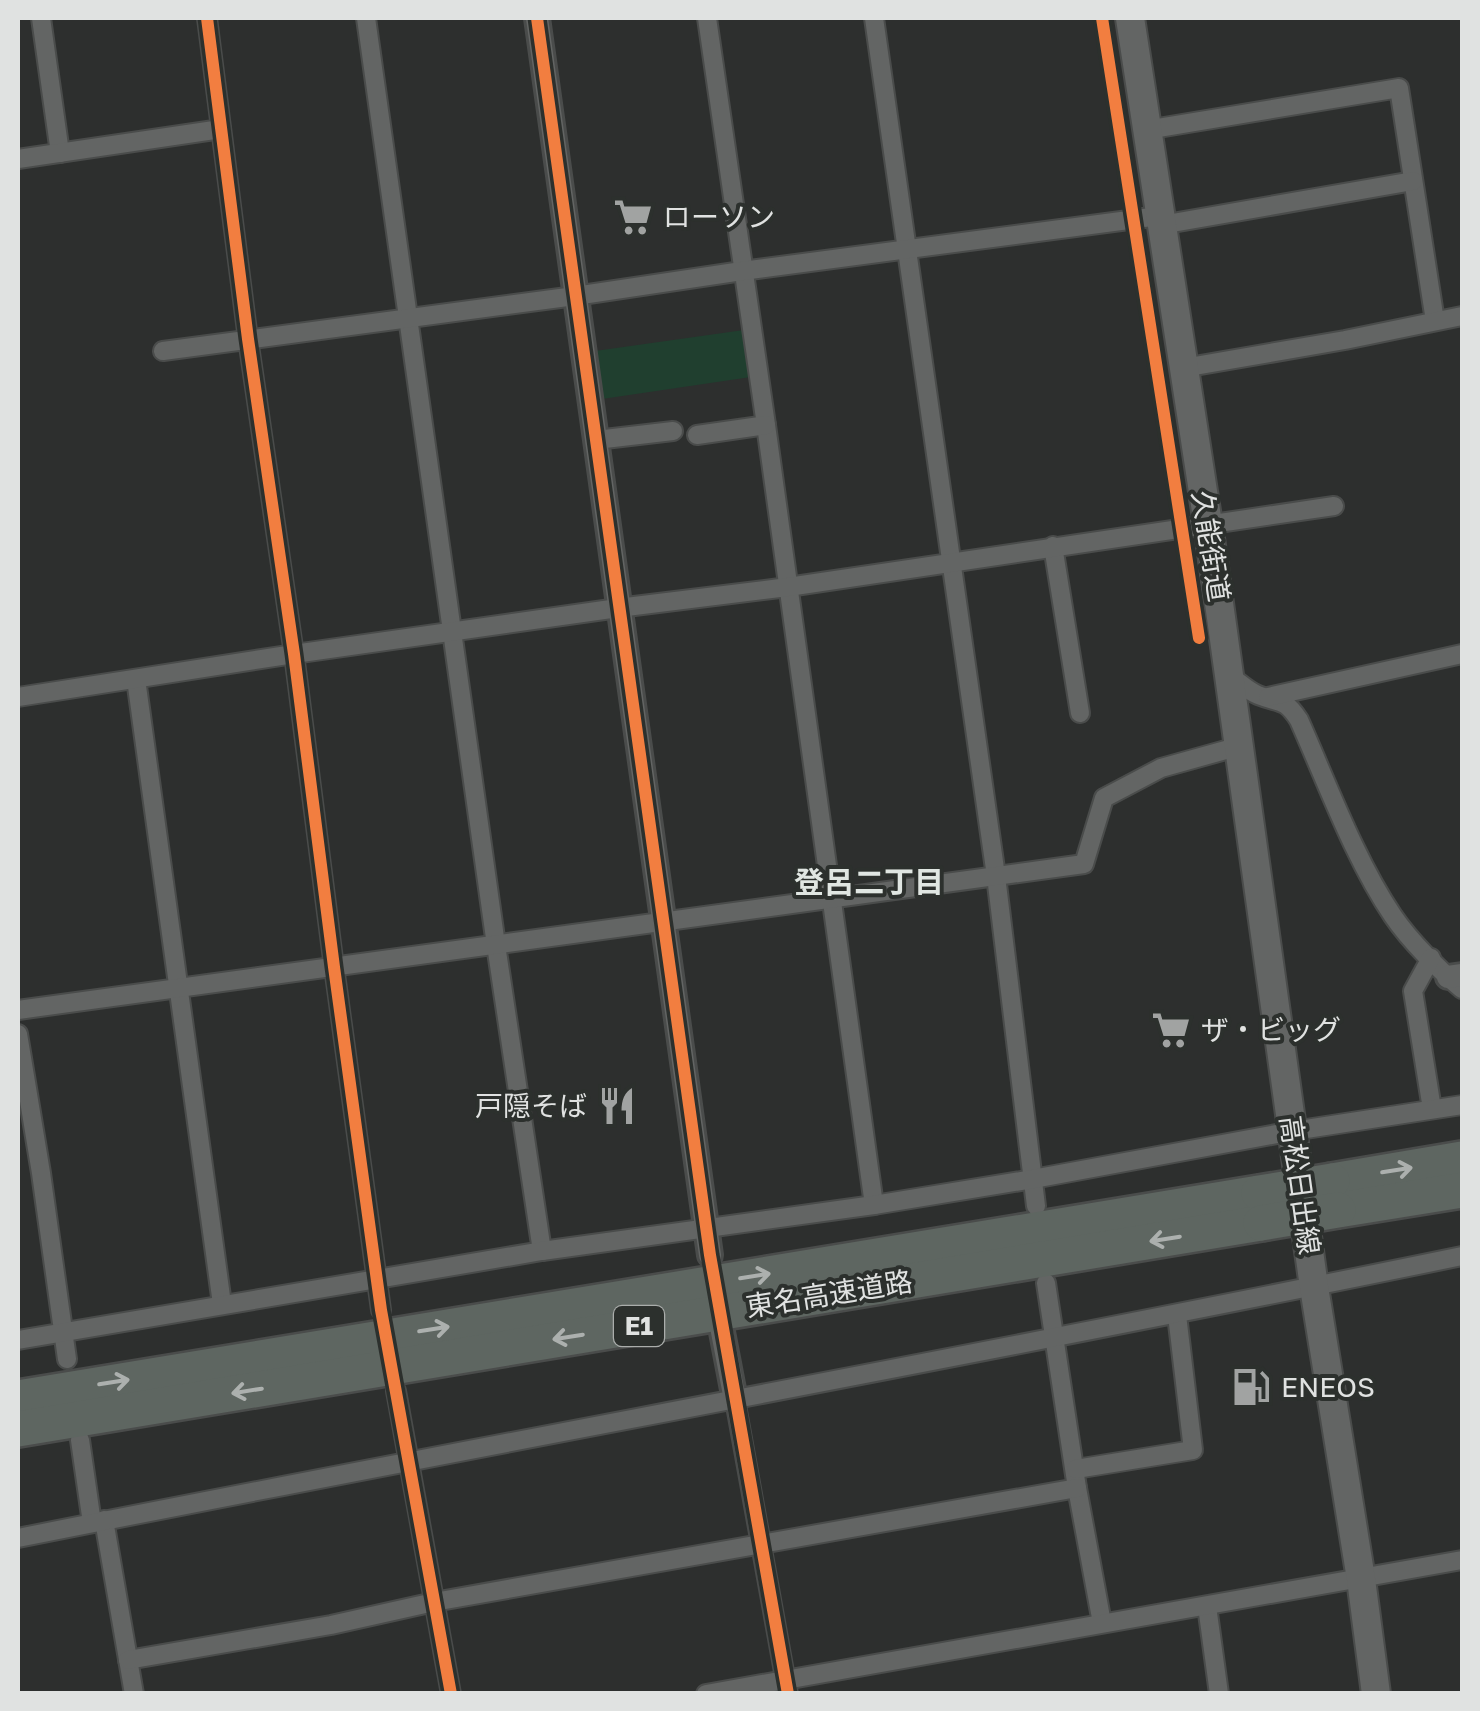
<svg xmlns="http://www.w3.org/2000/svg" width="1480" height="1711" viewBox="0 0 1480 1711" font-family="'Golos Text','Noto Sans JP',sans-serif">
<rect width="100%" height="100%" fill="#2d2f2e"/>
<path fill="#203f2f" d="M 744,330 L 751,377 L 602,399 L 595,351 Z"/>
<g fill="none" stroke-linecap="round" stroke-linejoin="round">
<g stroke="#4a4c4b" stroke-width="22">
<g id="minor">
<path d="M 41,18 L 60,153"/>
<path d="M 207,18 L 248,339 L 294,654 L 334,967 L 381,1310"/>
<path d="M 366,18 L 496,945 L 542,1251"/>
<path d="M 707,18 L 766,425 L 874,1205"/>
<path d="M 874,18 L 996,876 L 1036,1206"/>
<path d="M 1146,130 L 1399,88 L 1435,321"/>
<path d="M 18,159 L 221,129"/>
<path d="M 1161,225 L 1413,181"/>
<path d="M 163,351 L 575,296 L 742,271 L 1159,216"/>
<path d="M 1183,368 L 1345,340 L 1462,316"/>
<path d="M 697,435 L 766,425"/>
<path d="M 596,440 L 673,431"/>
<path d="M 1053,546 L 1080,713"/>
<path d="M 1230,676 C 1239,682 1248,691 1258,695 C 1280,704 1284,697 1299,720 C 1327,783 1355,860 1393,916 C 1410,941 1439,970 1462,989"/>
<path d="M 136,679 L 222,1304"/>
<path d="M 18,697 L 294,654 L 618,608 L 788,587 L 1334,506"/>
<path d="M 1268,697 L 1462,654"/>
<path d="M 1431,958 L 1413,991 L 1432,1109"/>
<path d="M 18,1010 L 1084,864 L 1104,798 L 1161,768 L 1240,746"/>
<path d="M 18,1034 L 41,1173 L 67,1359"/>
<path d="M 1046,1283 L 1077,1488 L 1102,1623"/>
<path d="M 18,1340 L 542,1251 L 874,1205 L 1033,1179 L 1293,1131 L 1462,1105"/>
<path d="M 396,1391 L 451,1694"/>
<path d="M 735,1400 L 788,1694"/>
<path d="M 80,1440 L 92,1523"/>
<path d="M 1076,1469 L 1193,1450 L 1177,1315"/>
<path d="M 104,1520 L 134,1694"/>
<path d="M 18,1538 C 499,1442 982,1355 1462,1256"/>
<path d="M 1207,1606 L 1219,1694"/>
<path d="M 128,1660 L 331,1625 L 434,1602 L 1077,1488"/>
<path d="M 706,1694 L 1462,1560"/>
</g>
</g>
<g stroke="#4a4c4b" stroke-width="28">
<g id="tertiary">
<path d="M 537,18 L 710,1255"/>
<path d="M 1448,977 L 1462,975"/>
<path d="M 722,1332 L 735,1400"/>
</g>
</g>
<g stroke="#4a4c4b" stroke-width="32">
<path id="secondary" d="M 1130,18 L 1208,524 L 1314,1287 L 1361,1579 L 1376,1694"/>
</g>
<g stroke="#4a4c4b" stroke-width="40">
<g id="motorway">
<path d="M 1332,1181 L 1462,1159"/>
<path d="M 1338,1210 L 1462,1190"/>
<path d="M 18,1398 L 1259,1193"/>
<path d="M 18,1429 L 1261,1223"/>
</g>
</g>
<use href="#minor" stroke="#636564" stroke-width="18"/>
<use href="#tertiary" stroke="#636564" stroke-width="22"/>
<use href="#secondary" stroke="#636564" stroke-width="28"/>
<use href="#motorway" stroke="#5e6661" stroke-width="35"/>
<g stroke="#4a4c4b" stroke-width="40" stroke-linecap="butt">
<g id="motorway-bridge">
<path d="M 1259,1193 L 1332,1181"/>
<path d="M 1261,1223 L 1338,1210"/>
</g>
</g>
<use href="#motorway-bridge" stroke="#5e6661" stroke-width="35"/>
<g stroke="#2c302d" stroke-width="19">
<g id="cycleway">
<path d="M 207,18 L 248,339 L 294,654 L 334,967 L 381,1310 L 451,1694"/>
<path d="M 537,18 L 710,1255 L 788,1694"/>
<path d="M 1102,18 L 1199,638"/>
</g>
</g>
<use href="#cycleway" stroke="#f27e40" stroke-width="12"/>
</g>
<defs><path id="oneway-shaft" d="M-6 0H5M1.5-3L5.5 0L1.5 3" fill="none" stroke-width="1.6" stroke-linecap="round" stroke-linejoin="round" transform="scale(2.5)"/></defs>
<g stroke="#acb0ae">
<use href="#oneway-shaft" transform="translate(1397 1170) rotate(-9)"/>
<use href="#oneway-shaft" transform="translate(1165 1239) rotate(171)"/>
<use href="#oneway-shaft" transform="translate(755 1276) rotate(-9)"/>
<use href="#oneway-shaft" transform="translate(434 1329) rotate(-9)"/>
<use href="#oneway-shaft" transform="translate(568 1337) rotate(171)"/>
<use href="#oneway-shaft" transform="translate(114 1382) rotate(-9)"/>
<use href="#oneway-shaft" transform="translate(247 1391) rotate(171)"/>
</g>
<defs>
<g id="supermarket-bare" transform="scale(3)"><path d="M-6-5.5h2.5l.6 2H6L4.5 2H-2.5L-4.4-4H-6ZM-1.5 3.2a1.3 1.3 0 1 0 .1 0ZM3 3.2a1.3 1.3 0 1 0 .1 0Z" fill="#a1a3a2" stroke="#2c302d" stroke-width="2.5" paint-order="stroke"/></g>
<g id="restaurant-bare" transform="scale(3)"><path d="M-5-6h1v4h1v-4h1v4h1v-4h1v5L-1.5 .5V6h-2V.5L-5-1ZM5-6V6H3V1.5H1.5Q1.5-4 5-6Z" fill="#a1a3a2" stroke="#2c302d" stroke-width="2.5" paint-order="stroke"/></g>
<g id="fuel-bare" transform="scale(3)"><path d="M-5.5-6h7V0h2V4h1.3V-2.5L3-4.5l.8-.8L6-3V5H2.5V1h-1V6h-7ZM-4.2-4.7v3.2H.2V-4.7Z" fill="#a1a3a2" stroke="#2c302d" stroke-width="2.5" paint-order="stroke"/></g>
</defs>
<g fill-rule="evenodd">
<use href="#supermarket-bare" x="633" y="217"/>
<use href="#supermarket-bare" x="1171" y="1030"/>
<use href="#restaurant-bare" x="617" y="1106"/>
<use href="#fuel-bare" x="1251" y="1387"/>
</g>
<g text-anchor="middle" stroke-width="8" stroke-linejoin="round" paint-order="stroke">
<rect fill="#2c302d" stroke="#aaadab" stroke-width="2.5" x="614" y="1306" width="50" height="40" rx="8"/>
<g font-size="25" font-weight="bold" fill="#e0e2e1">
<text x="639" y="1335">E1</text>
</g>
<g font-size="28" fill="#e0e2e1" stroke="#2c302d" text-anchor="start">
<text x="663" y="227">ローソン</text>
<text x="1201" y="1040">ザ・ビッグ</text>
<text x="587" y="1116" text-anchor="end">戸隠そば</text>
<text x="1281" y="1397">ENEOS</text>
</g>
<g font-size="28" fill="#e0e2e1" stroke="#2c302d">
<text transform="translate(1211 546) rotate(81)" y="10">久能街道</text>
<text transform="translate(1300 1185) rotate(82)" y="10">高松日出線</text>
<text transform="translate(829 1294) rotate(-9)" y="10">東名高速道路</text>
</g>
<g font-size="30" font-weight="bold" fill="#e0e6e2" stroke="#2c302d">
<text x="869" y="893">登呂二丁目</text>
</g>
</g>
<rect width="1480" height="1711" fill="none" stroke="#e0e2e1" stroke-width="40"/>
</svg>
